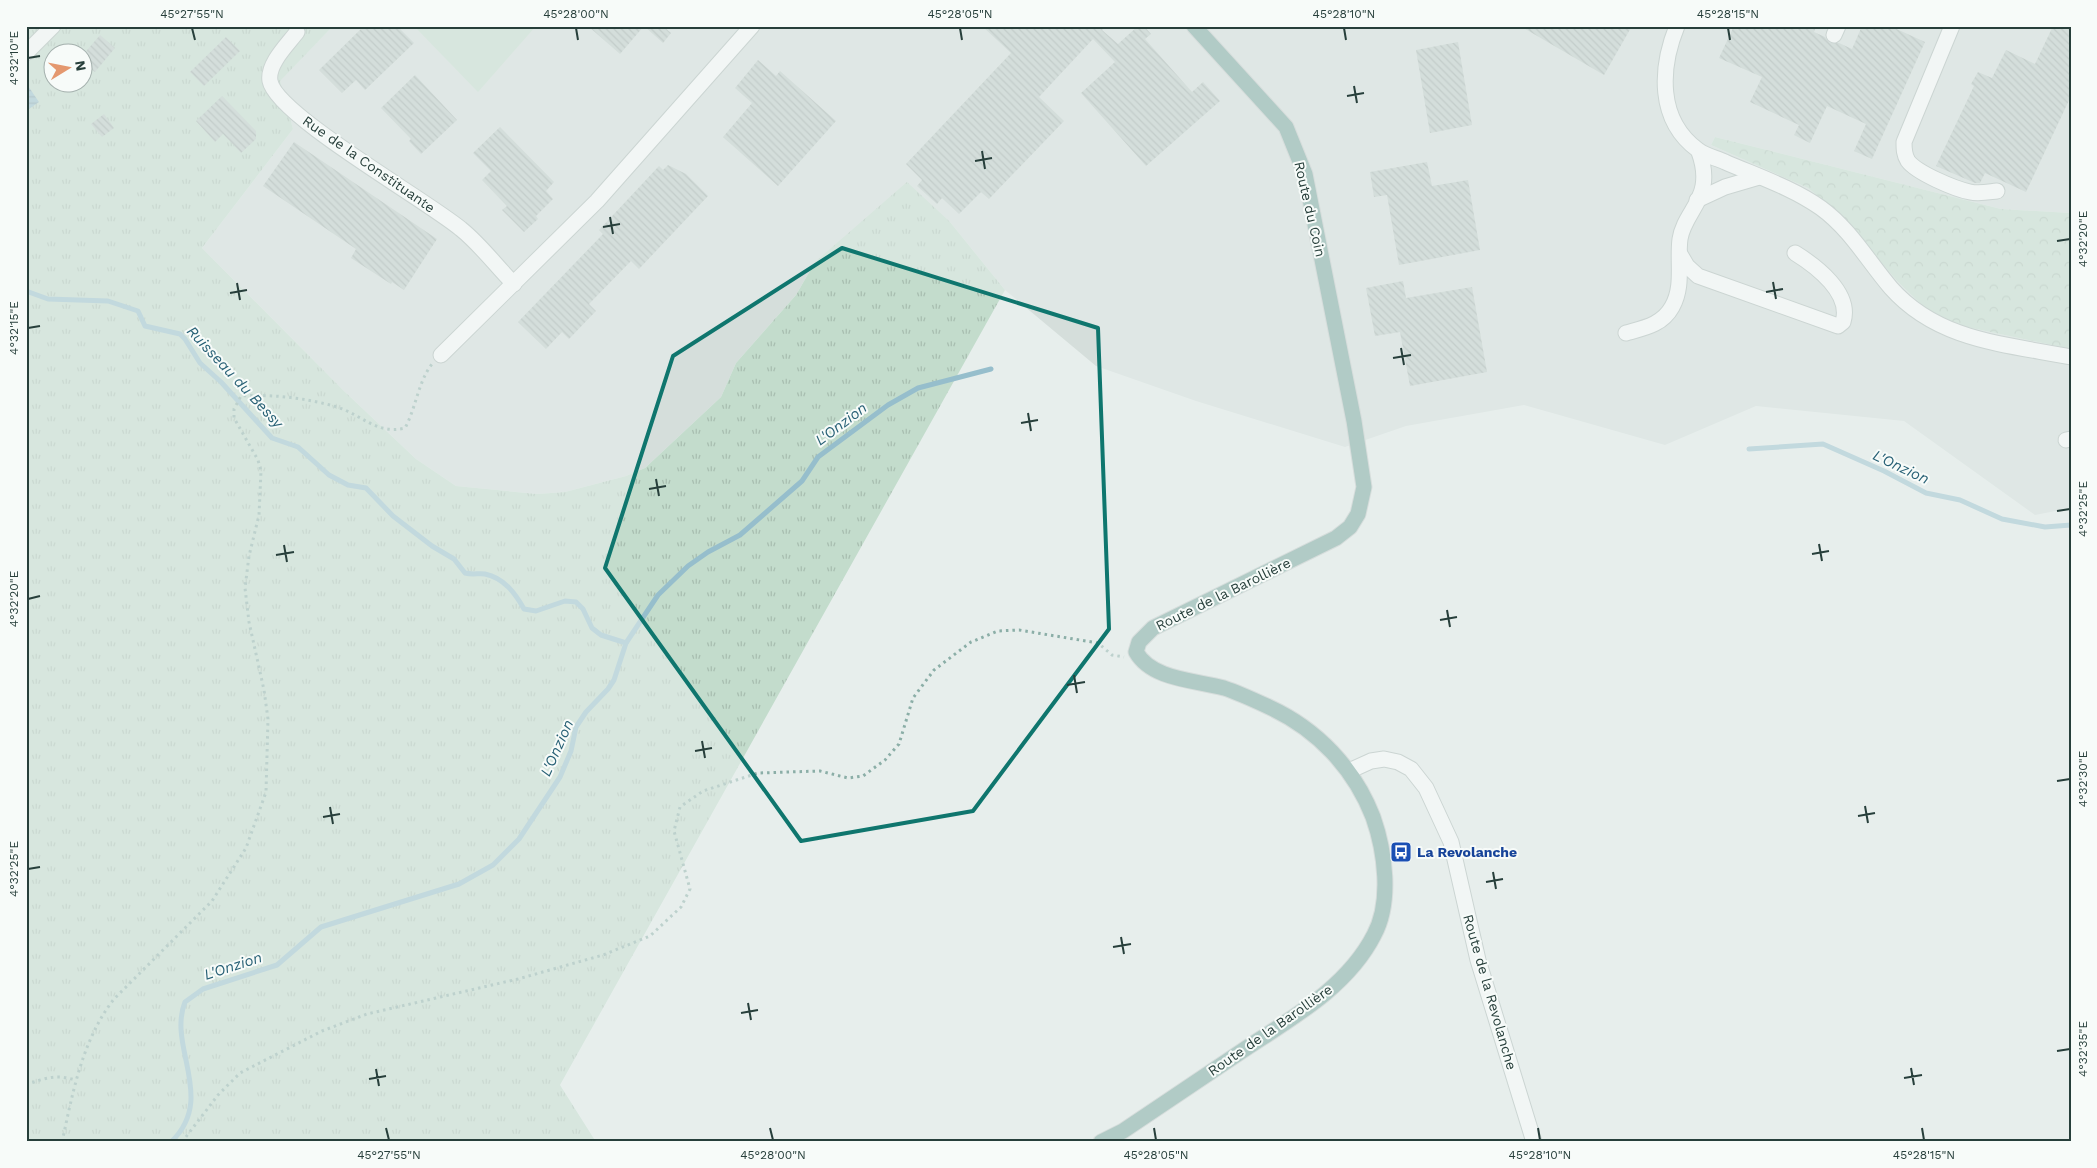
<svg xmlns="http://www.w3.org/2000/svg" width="2097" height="1168" viewBox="0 0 2097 1168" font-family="'Work Sans',sans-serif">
<defs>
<pattern id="grass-tufts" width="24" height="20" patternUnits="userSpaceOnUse" patternTransform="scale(1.25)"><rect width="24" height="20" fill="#c3dccc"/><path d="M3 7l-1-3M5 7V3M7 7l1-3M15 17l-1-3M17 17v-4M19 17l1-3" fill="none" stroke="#a8beb0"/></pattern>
<pattern id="forest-crowns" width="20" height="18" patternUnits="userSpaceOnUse" patternTransform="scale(1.25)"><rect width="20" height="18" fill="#c3dccc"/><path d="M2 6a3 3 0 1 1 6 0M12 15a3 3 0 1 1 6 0" fill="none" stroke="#a8beb0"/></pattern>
<pattern id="water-rules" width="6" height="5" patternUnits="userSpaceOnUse" patternTransform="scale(1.25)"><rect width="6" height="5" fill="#96becc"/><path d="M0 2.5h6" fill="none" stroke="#7a9ca7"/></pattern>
<pattern id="building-back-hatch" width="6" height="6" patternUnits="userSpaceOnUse" patternTransform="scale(1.25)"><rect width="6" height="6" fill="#bcc9c5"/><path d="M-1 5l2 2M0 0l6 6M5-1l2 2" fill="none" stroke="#99a5a1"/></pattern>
</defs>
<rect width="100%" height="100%" fill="#e7eeec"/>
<path fill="#d5dedb" d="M 333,26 L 2071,26 L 2071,213 L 2001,209 L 1715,137 L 1711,145 L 1808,188 L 1841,215 L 1897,281 L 1927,310 L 1962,326 L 2071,349 L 2071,508 L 2035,515 L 1904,421 L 1756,406 L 1665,445 L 1524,405 L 1406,426 L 1345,447 L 1196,401 L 1096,366 L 1005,290 L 950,222 L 815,262 L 796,295 L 736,363 L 721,397 L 645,468 L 626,476 L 565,492 L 537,494 L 456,486 L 416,459 L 344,391 L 202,248 L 293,129 L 279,81 Z"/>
<path fill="url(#grass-tufts)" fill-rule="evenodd" d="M 26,26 L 333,26 L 280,81 L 293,129 L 202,248 L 344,391 L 416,459 L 456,486 L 537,494 L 565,492 L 626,476 L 645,468 L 721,397 L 736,363 L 796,295 L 815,262 L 907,182 L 950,222 L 1005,290 L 560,1085 L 596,1142 L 26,1142 ZM 52,52 L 82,52 L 82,82 L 52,82 Z"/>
<path fill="url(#forest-crowns)" d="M 1715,137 L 2001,209 L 2071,213 L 2071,349 L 1962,326 L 1927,310 L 1897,281 L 1841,215 L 1808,188 L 1711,145 Z"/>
<path fill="#c3dccc" d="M 414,26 L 536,26 L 478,92 Z"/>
<path fill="url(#water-rules)" d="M 26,83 L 39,102 L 29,109 L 26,105 Z"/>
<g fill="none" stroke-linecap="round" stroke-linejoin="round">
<g stroke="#96becc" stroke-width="5">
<path d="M 26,291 L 48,299 L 108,301 L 138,311 L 145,326 L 180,334 L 185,339 L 200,363 L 221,382 L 272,438 L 298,447 L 329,475 L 348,485 L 366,488 L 393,516 L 432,546 L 454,559 L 465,573 C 472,575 479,573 485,574 C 504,578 515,593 524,609 L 536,611 L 565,601 L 576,602 L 583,609 L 592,628 L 601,635 L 626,643"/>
<path d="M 1749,449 L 1823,444 L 1884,471 L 1926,493 L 1960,500 L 2002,519 L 2045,527 L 2071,525"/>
<path d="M 171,1142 C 217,1098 167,1047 185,1002 L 203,989 L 277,965 L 321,927 L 459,884 L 493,865 L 519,839 L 560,777 L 571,751 L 576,727 L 586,712 L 608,689 L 614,680 L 626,643 L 658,595 L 688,566 L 708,552 L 740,535 L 802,481 L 818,457 L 888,405 L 918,388 L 991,369"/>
</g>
</g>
<g fill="url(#building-back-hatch)">
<path d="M 364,26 L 397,26 L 414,43 L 365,90 L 356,80 L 342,93 L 319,70 Z"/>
<path d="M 588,26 L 644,26 L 620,54 Z"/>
<path d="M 644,26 L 663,26 L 671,33 L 663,43 Z"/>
<path d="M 982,26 L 1105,26 L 1102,30 L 1118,44 L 1138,26 L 1144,26 L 1151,34 L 1145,39 L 1192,92 L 1203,82 L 1220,101 L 1146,166 L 1081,93 L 1115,62 L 1093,39 L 1039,97 L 1064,121 L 989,199 L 981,192 L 959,214 L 942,198 L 937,204 L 917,186 L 922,180 L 906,164 L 1011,53 Z"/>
<path d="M 1520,26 L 1632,26 L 1604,75 Z"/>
<path d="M 1734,26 L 1816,26 L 1814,32 L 1825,37 L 1830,43 L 1839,43 L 1852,49 L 1862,26 L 1890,26 L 1925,42 L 1872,159 L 1854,151 L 1866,124 L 1827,106 L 1810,143 L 1794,135 L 1799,125 L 1750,102 L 1762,77 L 1719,58 Z"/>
<path d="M 2053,26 L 2071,26 L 2071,96 L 2026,192 L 1985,173 L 1980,183 L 1975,183 L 1936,166 L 1974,86 L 1971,84 L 1978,72 L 1992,78 L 2006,50 L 2035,64 Z"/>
<path d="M 100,35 L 115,48 L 95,72 L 82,62 L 82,56 Z"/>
<path d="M 226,37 L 240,51 L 204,86 L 190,72 Z"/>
<path d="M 1458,42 L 1472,125 L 1430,133 L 1416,50 Z"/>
<path d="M 758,60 L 776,76 L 780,71 L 836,121 L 778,186 L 723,137 L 752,103 L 735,88 Z"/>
<path d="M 415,75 L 457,120 L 421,154 L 409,141 L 411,139 L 381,108 Z"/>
<path d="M 222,96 L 256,131 L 256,139 L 241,153 L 223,134 L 215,142 L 196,121 Z"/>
<path d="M 104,114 L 114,128 L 102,137 L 91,124 Z"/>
<path d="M 500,127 L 554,182 L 546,191 L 553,199 L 536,216 L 538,219 L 524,232 L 502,210 L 507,206 L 482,180 L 491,171 L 473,153 Z"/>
<path d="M 294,142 L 437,239 L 404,290 L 392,282 L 391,284 L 351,258 L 356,249 L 263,186 Z"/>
<path d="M 1427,162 L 1432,186 L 1468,180 L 1480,250 L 1399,265 L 1387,195 L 1374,197 L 1370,172 Z"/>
<path d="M 668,165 L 686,174 L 708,196 L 639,269 L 631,261 L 589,304 L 596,311 L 569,339 L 562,332 L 546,349 L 518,322 L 603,234 L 599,230 L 659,166 L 663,170 Z"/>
<path d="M 1403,281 L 1406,298 L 1472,287 L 1487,372 L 1410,386 L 1400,332 L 1375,336 L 1366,288 Z"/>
</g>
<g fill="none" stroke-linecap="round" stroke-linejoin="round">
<g stroke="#aab6b3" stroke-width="17">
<g id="minor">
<path d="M 1677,26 C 1660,68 1657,120 1698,150 C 1705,156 1717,158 1725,162 C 1757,176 1793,188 1821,208 C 1850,229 1868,261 1891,288 C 1938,341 2005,344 2071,357"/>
<path d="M 1952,26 L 1904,142 C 1904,149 1904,155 1908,161 C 1917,173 1955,189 1970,192 C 1979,194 1988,192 1997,191"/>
<path d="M 297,32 C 288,44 267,64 270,81 C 276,115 428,201 461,229 C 481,245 496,266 514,284"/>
<path d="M 1834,35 L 1838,26"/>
<path d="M 26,53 L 53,26"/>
<path d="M 1697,200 L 1725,187 L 1759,177"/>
<path d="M 1680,254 L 1687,266 L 1698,276 L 1838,326 L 1843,322 C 1852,293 1816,266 1795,253"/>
<path d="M 1626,333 C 1644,328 1662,325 1672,307 C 1684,286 1677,262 1680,239 C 1683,219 1700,205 1703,186 C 1705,175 1703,163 1699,152"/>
<path d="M 441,355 L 597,201 L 752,26"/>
<path d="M 2066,440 L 2071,439"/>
<path d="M 1349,771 L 1371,761 L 1384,759 L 1398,762 L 1411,769 L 1426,788 L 1451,842 L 1478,960 L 1534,1142"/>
</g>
</g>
<g stroke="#c3c9c8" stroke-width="17">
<path id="major" d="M 1101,1142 L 1123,1131 C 1163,1104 1202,1078 1242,1051 C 1290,1019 1347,988 1374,935 C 1392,902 1385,851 1373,817 C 1354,768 1317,729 1269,707 C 1254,700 1239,693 1224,688 C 1195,680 1152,680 1136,652 L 1139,642 L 1153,628 L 1336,538 L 1350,527 L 1358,514 L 1364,487 L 1354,421 L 1305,174 L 1286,127 L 1194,26"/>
</g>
<g stroke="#8baea7" stroke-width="3" stroke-dasharray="2.5 4" stroke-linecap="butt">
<path d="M 26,1085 C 44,1078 57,1074 75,1080"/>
<path d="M 62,1142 C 73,1092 82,1040 114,999 L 212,901 L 246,848 L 266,792 L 268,719 L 264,690 L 249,622 L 245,588 L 249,556 L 259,515 L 261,471 L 258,460 L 234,418 L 234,409 L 241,396 C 272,394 307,398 337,407 C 362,415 377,435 405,428 C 416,408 418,382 432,364"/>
<path d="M 182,1142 L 218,1095 L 240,1073 L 322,1031 L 367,1014 L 518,979 L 603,955 L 650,936 L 681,907 L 690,889 L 674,831 L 680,807 L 703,791 L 758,773 L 820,771 L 848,778 L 863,776 L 885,760 L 899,744 L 913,698 L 934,670 L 971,642 L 998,631 L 1019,630 L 1098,643 L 1112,655 L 1124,657"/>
</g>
<use href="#minor" stroke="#fff" stroke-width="15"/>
<use href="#major" stroke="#709f97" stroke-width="15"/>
</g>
<path d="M0 0H2097V1168H0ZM 842,248 L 1098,328 L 1109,629 L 973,811 L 801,841 L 605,568 L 673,356 Z" fill="#e7eeec" fill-opacity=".55" fill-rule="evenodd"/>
<path fill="none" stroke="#0f766e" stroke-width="4" stroke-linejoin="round" d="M 842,248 L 1098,328 L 1109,629 L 973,811 L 801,841 L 605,568 L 673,356 Z"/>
<path fill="none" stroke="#273f3b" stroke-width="2" d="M 192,28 L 195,40M 576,28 L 578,40M 960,28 L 962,40M 1344,28 L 1346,40M 1728,28 L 1730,40M 28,58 L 40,56M 1354,86 L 1357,103M 1347,96 L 1364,93M 982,151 L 985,169M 975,161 L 992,158M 610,217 L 613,234M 603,227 L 620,224M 2057,241 L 2070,239M 1773,282 L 1776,299M 237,283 L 240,300M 1766,292 L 1783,289M 230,293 L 247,290M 28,328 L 40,326M 1401,348 L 1404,365M 1393,358 L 1411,355M 1028,413 L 1031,431M 1021,423 L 1038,420M 656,479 L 659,496M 649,489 L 666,486M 2057,511 L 2070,509M 1819,544 L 1822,561M 284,545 L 287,562M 1812,554 L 1829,551M 276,555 L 294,552M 28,599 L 40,596M 1447,610 L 1450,627M 1440,620 L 1457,617M 1074,675 L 1077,693M 1067,685 L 1085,682M 702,741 L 705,758M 695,751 L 712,748M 2057,781 L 2070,779M 1865,806 L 1868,823M 330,807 L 333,824M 1858,816 L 1875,813M 323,817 L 340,814M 28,869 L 40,867M 1493,872 L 1496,889M 1486,882 L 1503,879M 1121,937 L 1124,954M 1113,947 L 1131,944M 748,1003 L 751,1020M 741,1013 L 758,1010M 2057,1051 L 2070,1049M 1911,1068 L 1914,1085M 376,1069 L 379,1086M 1904,1078 L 1922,1075M 369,1079 L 386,1076M 386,1128 L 389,1140M 770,1128 L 773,1140M 1154,1128 L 1156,1140M 1538,1128 L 1540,1140M 1922,1128 L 1924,1140"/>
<defs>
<g id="bus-square" transform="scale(1.125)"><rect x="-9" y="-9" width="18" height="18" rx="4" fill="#1a4fb4" stroke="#f7fbf9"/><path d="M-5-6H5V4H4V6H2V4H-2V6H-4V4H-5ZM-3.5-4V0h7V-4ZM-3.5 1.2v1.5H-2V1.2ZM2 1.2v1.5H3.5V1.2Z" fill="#fff"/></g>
</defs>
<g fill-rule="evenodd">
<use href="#bus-square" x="1401" y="852"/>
</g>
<g text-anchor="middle" stroke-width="4" stroke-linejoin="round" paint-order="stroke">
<g font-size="14" fill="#273f3b" stroke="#f7fbf9">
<text transform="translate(369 164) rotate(35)" y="5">Rue de la Constituante</text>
<text transform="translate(1310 209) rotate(77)" y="5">Route du Coin</text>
<text transform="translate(1223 594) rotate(-26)" y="5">Route de la Barollière</text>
<text transform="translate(1490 992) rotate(74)" y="5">Route de la Revolanche</text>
<text transform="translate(1270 1030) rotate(-35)" y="5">Route de la Barollière</text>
</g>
<g font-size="14" font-weight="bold" fill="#164399" stroke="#f7fbf9" text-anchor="start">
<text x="1417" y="857">La Revolanche</text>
</g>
<g font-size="15" font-style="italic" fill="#276075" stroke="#f7fbf9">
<text transform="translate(235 377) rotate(47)" y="5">Ruisseau du Bessy</text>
<text transform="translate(841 424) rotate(-37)" y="5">L'Onzion</text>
<text transform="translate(1901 467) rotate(25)" y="5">L'Onzion</text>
<text transform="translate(557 748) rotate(-66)" y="5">L'Onzion</text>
<text transform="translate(233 966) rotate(-18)" y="5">L'Onzion</text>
</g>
</g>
<rect width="2097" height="1168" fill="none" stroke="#f7fbf9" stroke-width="55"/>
<g transform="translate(68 68) rotate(80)"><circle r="24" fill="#f7fbf9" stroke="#a4b0ad"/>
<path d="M0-4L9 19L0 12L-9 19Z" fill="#e4986f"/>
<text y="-8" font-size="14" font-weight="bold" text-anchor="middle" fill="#273f3b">N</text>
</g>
<rect x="28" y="28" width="2042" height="1112" fill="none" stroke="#273f3b" stroke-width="2"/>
<g font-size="12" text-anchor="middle" fill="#273f3b">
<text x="192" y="18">45°27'55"N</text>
<text x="576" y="18">45°28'00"N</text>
<text x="960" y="18">45°28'05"N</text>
<text x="1344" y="18">45°28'10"N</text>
<text x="1728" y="18">45°28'15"N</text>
<text transform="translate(14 58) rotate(-90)" y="4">4°32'10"E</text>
<text transform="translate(2083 239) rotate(-90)" y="4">4°32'20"E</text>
<text transform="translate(14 328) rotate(-90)" y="4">4°32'15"E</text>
<text transform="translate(2083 509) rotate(-90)" y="4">4°32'25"E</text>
<text transform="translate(14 599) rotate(-90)" y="4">4°32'20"E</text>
<text transform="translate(2083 779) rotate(-90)" y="4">4°32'30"E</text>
<text transform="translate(14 869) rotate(-90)" y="4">4°32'25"E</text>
<text transform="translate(2083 1049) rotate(-90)" y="4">4°32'35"E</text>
<text x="389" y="1159">45°27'55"N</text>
<text x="773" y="1159">45°28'00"N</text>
<text x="1156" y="1159">45°28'05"N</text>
<text x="1540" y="1159">45°28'10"N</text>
<text x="1924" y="1159">45°28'15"N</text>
</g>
</svg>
